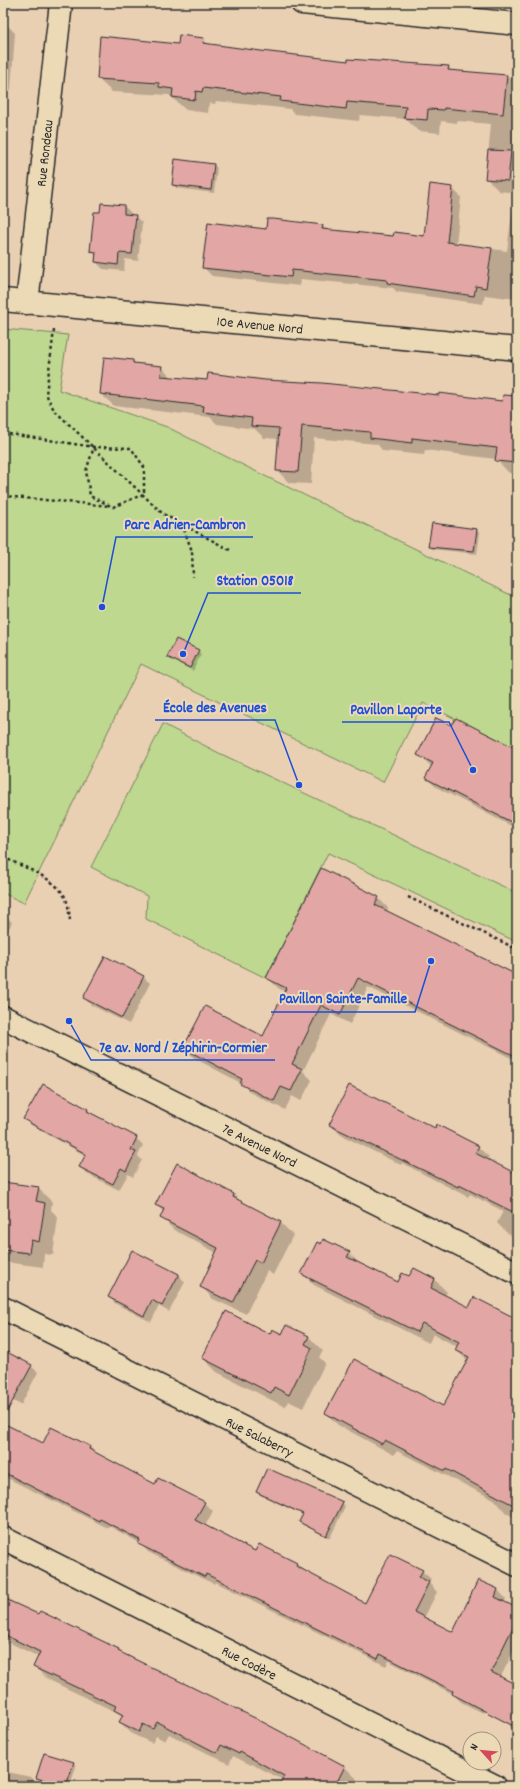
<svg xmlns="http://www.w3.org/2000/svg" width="520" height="1789" viewBox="0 0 520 1789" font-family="Dekko,sans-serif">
<rect width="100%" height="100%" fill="#ead0b3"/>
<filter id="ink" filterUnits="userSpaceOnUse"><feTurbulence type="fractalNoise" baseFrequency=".025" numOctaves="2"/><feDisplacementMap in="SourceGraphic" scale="8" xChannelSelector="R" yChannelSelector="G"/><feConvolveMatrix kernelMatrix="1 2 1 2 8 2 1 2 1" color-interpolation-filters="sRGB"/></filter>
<g filter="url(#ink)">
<g fill="#bed88f" stroke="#74825d">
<path d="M 3,329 L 68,335 L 59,390 L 167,427 L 267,477 L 517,598 L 517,749 L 423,703 L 383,782 L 141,664 L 24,903 L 3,893 Z"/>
<path d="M 163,724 L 219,753 L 517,893 L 517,942 L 328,853 L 266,978 L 146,919 L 147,896 L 91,867 Z"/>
</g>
<g fill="#0003">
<path d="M 3,24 L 6,24 L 15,33 L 11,90 L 3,90 Z"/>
<path d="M 203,39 L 209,45 L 349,62 L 448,67 L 452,71 L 506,76 L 508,78 L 517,79 L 517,193 L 499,191 L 486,178 L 491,124 L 457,121 L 457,123 L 441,121 L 440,133 L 418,131 L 406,119 L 360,115 L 359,121 L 295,114 L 290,109 L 216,101 L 215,104 L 209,103 L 208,113 L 186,110 L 169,95 L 112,92 L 98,79 L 179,45 Z"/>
<path d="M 214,165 L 217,168 L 214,193 L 176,188 L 173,185 Z"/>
<path d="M 452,188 L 461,197 L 456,244 L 507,251 L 514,198 L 517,198 L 517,299 L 485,295 L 483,304 L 397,292 L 393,288 L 301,279 L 300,286 L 212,276 L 203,267 L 267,230 L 322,226 L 327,230 L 394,237 L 425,237 Z"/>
<path d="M 124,206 L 131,213 L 131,216 L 135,216 L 142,223 L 138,261 L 125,259 L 124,271 L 103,269 L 96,262 L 96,256 L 91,251 Z"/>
<path d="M 133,361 L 137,365 L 162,367 L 172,378 L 208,381 L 264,381 L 503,402 L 517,401 L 517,474 L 509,473 L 496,459 L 425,450 L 424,455 L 383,451 L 377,444 L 314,438 L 311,484 L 289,483 L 277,470 L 279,439 L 264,438 L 255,429 L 217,424 L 210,417 L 114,406 L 101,394 Z"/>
<path d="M 476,530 L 480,533 L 477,554 L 432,549 L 429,546 Z"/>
<path d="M 198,651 L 201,654 L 193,671 L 172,660 L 168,657 Z"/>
<path d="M 452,727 L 517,750 L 517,829 L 436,787 L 426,778 L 432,767 L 419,755 Z"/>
<path d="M 378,898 L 388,908 L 387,912 L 517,976 L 517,1061 L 368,987 L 350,1024 L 331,1014 L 303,1071 L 312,1080 L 301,1101 L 292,1096 L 285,1110 L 251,1093 L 241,1083 L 194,1058 L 184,1048 L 263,1038 L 285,992 L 278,988 L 268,978 Z"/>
<path d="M 3,914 L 12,922 L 3,941 Z"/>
<path d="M 143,977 L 150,983 L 129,1024 L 91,1005 L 84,998 Z"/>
<path d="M 43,1085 L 88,1110 L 93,1115 L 136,1138 L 143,1145 L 138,1156 L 142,1160 L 133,1177 L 128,1174 L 119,1190 L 87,1174 L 80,1167 L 86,1156 L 31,1125 L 24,1119 Z"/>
<path d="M 331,1125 L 435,1129 L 478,1147 L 489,1157 L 487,1160 L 517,1175 L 517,1238 L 507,1233 L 497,1223 L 503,1211 L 470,1194 L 468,1197 L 402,1163 L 401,1165 L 341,1135 Z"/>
<path d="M 177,1165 L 234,1194 L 242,1203 L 281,1223 L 293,1235 L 273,1275 L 267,1271 L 246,1314 L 213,1299 L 201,1286 L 217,1253 L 174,1230 L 161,1217 L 164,1212 L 156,1205 Z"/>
<path d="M 3,1183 L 38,1188 L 52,1202 L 51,1210 L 58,1217 L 53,1255 L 44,1254 L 43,1267 L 5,1262 L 3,1259 Z"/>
<path d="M 349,1253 L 361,1265 L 398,1283 L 410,1278 L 414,1269 L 435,1280 L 447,1292 L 445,1296 L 469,1308 L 517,1320 L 517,1519 L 506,1513 L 495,1500 L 397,1451 L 394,1455 L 338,1425 L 326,1413 L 443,1407 L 468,1361 L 456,1350 L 458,1347 L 433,1334 L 429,1343 L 314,1285 L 302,1273 Z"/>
<path d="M 178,1275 L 185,1282 L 169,1312 L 159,1306 L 151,1322 L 116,1304 L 109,1297 Z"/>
<path d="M 270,1335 L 309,1337 L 323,1351 L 319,1357 L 325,1363 L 303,1408 L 288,1401 L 285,1407 L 217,1372 L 203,1358 Z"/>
<path d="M 3,1351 L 31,1366 L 38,1372 L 21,1405 L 3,1396 Z"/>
<path d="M 3,1425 L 44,1444 L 52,1428 L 90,1447 L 97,1454 L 155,1485 L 204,1503 L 213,1511 L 205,1526 L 256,1552 L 259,1545 L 297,1564 L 305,1572 L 366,1605 L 422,1571 L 431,1579 L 429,1583 L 437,1592 L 424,1618 L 453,1633 L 479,1581 L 498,1590 L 506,1599 L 504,1603 L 517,1609 L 517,1644 L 483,1713 L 461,1702 L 453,1694 L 389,1661 L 386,1666 L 215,1582 L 214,1584 L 148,1552 L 140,1543 L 109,1526 L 108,1528 L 3,1476 Z"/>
<path d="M 257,1491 L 342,1503 L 345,1506 L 330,1538 L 303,1525 L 300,1522 L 303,1515 L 260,1495 Z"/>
<path d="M 3,1592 L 11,1600 L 10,1601 L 39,1616 L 40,1612 L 119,1650 L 124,1655 L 256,1720 L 345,1767 L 357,1779 L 355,1783 L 360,1786 L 285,1786 L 283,1780 L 252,1764 L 251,1765 L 233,1756 L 229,1764 L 169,1734 L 165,1741 L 156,1736 L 152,1743 L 132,1734 L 120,1722 L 123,1717 L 118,1713 L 47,1679 L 35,1667 L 39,1657 L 8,1642 L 6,1645 L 3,1644 Z"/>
<path d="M 517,1706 L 517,1734 L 510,1727 L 511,1726 L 508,1723 Z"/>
<path d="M 73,1763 L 76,1766 L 70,1786 L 57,1786 L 41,1781 L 37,1777 Z"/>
<path d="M 3,1771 L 31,1777 L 40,1786 L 3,1786 Z"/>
</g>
<g fill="#e2a7a4" stroke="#2b2b2b">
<path d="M 179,35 L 204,38 L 203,43 L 261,51 L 348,61 L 348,59 L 449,66 L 448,70 L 507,75 L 503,114 L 444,108 L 444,110 L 428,109 L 427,120 L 404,118 L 406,107 L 347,102 L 346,109 L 280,101 L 281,97 L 203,88 L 202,92 L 196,91 L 195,100 L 172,97 L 173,89 L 159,87 L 159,83 L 97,79 L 100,36 L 178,44 Z"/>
<path d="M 488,150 L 511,151 L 508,181 L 485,179 Z"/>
<path d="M 175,159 L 214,164 L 211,190 L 172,185 Z"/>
<path d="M 430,184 L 453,187 L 447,242 L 492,248 L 486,288 L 476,286 L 474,296 L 387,283 L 387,280 L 302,271 L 292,270 L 291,277 L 202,268 L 208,222 L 266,229 L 267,219 L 273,219 L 323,225 L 322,229 L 393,236 L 394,232 L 424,236 Z"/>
<path d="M 101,203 L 124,205 L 124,214 L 136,215 L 132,254 L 119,253 L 118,265 L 95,262 L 96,252 L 90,251 L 94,212 L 100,212 Z"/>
<path d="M 104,357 L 133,360 L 133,363 L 162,366 L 161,376 L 207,380 L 208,373 L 265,380 L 322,383 L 439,395 L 439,393 L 502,401 L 503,395 L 517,396 L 517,463 L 495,461 L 497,448 L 412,438 L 412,443 L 370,438 L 370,432 L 302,426 L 298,472 L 276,471 L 279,428 L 251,426 L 252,418 L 203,412 L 204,406 L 100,394 Z"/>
<path d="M 432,523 L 477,529 L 474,551 L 428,547 Z"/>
<path d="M 176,639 L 199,650 L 190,668 L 167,657 Z"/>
<path d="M 436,718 L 451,725 L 456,718 L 517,749 L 517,825 L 425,778 L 433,763 L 417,755 Z"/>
<path d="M 321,868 L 379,897 L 375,905 L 517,975 L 517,1057 L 358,978 L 340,1015 L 321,1005 L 292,1064 L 302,1069 L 291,1091 L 281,1087 L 274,1101 L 240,1084 L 242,1079 L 183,1048 L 205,1006 L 263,1036 L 286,988 L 266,978 Z"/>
<path d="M 105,956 L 144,976 L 122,1018 L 83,998 Z"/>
<path d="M 43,1084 L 88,1109 L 87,1111 L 137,1137 L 131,1150 L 136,1152 L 126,1171 L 121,1168 L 113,1184 L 79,1167 L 86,1154 L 23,1119 Z"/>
<path d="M 349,1085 L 435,1128 L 436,1124 L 479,1146 L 475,1153 L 517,1174 L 517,1214 L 459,1185 L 458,1187 L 329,1125 Z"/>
<path d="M 177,1163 L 234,1194 L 233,1197 L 281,1222 L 261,1263 L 255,1260 L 233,1303 L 200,1287 L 218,1248 L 160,1218 L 164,1209 L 155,1205 Z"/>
<path d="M 3,1182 L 39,1187 L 36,1201 L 45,1203 L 39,1242 L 31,1240 L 29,1253 L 3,1250 Z"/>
<path d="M 323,1239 L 350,1252 L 347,1257 L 398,1282 L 402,1273 L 409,1276 L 414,1268 L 435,1279 L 431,1288 L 469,1307 L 474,1297 L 517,1319 L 517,1507 L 446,1469 L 445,1471 L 385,1440 L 382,1444 L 325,1413 L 354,1359 L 443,1406 L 469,1357 L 455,1350 L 459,1342 L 422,1323 L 417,1332 L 301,1274 L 317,1242 L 321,1244 Z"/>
<path d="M 132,1250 L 179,1274 L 162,1306 L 152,1300 L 144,1316 L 108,1297 Z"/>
<path d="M 226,1311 L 270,1334 L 272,1329 L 282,1334 L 286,1325 L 309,1336 L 305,1344 L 312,1348 L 289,1395 L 274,1387 L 271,1393 L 202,1358 Z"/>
<path d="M 3,1350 L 32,1365 L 3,1419 Z"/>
<path d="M 3,1423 L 43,1443 L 51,1427 L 90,1446 L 89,1449 L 155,1484 L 158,1478 L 205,1502 L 195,1520 L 255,1551 L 259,1544 L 297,1563 L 296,1566 L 365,1603 L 390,1554 L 423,1570 L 419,1577 L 429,1582 L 414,1612 L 453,1632 L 478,1580 L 498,1589 L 495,1597 L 517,1608 L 517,1619 L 491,1672 L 517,1685 L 517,1728 L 452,1694 L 453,1691 L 380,1654 L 378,1659 L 206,1574 L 205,1577 L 138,1544 L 140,1540 L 100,1519 L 99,1521 L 3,1472 Z"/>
<path d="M 267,1468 L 343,1502 L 326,1536 L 299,1522 L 303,1514 L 256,1492 Z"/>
<path d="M 3,1598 L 38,1614 L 40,1611 L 119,1649 L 118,1651 L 257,1719 L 345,1766 L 335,1786 L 279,1786 L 284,1776 L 240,1752 L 239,1754 L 221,1745 L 217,1753 L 157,1722 L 153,1729 L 143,1724 L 139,1732 L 119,1722 L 123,1715 L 114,1710 L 116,1706 L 33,1667 L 40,1652 L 3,1634 Z"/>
<path d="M 44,1753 L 74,1762 L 66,1786 L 36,1778 Z"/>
</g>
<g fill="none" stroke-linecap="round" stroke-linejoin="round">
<g stroke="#2b2b2b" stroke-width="25">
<g id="minor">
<path d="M 302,3 L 517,24"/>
<path id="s1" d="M 3,300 L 517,349"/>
<path id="s2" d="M 27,303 L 61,3"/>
<path id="s3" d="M 3,1017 L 517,1273"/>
<path id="s4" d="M 3,1308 L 517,1565"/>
<path id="s5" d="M 3,1538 L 495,1786"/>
</g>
</g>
<g stroke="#2b2b2b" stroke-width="2.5" stroke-dasharray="3 3" stroke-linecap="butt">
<path d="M 54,330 L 46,394 L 54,410 L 163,514 L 230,550"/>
<path d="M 3,433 L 94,447 L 131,448 L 144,467 L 144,494 L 113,507 L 90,496 L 86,471 L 94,447"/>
<path d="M 3,496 L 110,506"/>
<path d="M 182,524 L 192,551 L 193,577"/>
<path d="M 3,857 C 23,867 60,879 67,902 C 69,908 69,914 70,920"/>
<path d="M 408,897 L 517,949"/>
</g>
<use href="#minor" stroke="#ecdab7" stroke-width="22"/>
</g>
</g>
<g text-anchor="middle" stroke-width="4" stroke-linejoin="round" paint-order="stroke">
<g font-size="14" fill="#2b2b2b" stroke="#ecdab7">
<text dy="5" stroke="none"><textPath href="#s2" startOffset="151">Rue Rondeau</textPath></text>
<text dy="5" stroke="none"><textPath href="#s1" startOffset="258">10e Avenue Nord</textPath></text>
<text dy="5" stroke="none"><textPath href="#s3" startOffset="287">7e Avenue Nord</textPath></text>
<text dy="5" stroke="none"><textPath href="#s4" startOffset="287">Rue Salaberry</textPath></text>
<text dy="5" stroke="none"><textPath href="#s5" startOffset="276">Rue Codère</textPath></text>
</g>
</g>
<path fill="none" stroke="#1d4ed8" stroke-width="1.5" d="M102 607L116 537H253M183 654L208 593H301M299 785L275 720H155M473 770L449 722H342M431 961L415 1012H271M69 1021L91 1060H275"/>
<g fill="#1d4ed8" stroke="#ecdab7" stroke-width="1.5">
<circle cx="102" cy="607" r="4"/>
<circle cx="183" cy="654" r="4"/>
<circle cx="299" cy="785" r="4"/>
<circle cx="473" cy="770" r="4"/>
<circle cx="431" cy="961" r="4"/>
<circle cx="69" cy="1021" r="4"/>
</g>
<g font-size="15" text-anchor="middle" font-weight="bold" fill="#1d4ed8" stroke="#ecdab7" stroke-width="4" stroke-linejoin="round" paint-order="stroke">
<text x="185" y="529">Parc Adrien-Cambron</text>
<text x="255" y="585">Station 05018</text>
<text x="215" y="712">École des Avenues</text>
<text x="396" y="714">Pavillon Laporte</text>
<text x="343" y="1003">Pavillon Sainte-Famille</text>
<text x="183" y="1052">7e av. Nord / Zéphirin-Cormier</text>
</g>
<rect width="520" height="1789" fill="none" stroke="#ecdab7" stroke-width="16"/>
<rect x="8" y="8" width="504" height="1773" fill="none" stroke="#2b2b2b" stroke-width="1.5" filter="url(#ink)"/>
<g transform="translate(482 1751) rotate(297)"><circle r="19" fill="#ecdab7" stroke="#9f947f"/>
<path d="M0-3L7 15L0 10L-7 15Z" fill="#d1495b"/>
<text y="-6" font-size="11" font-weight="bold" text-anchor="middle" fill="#2b2b2b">N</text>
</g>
</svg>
